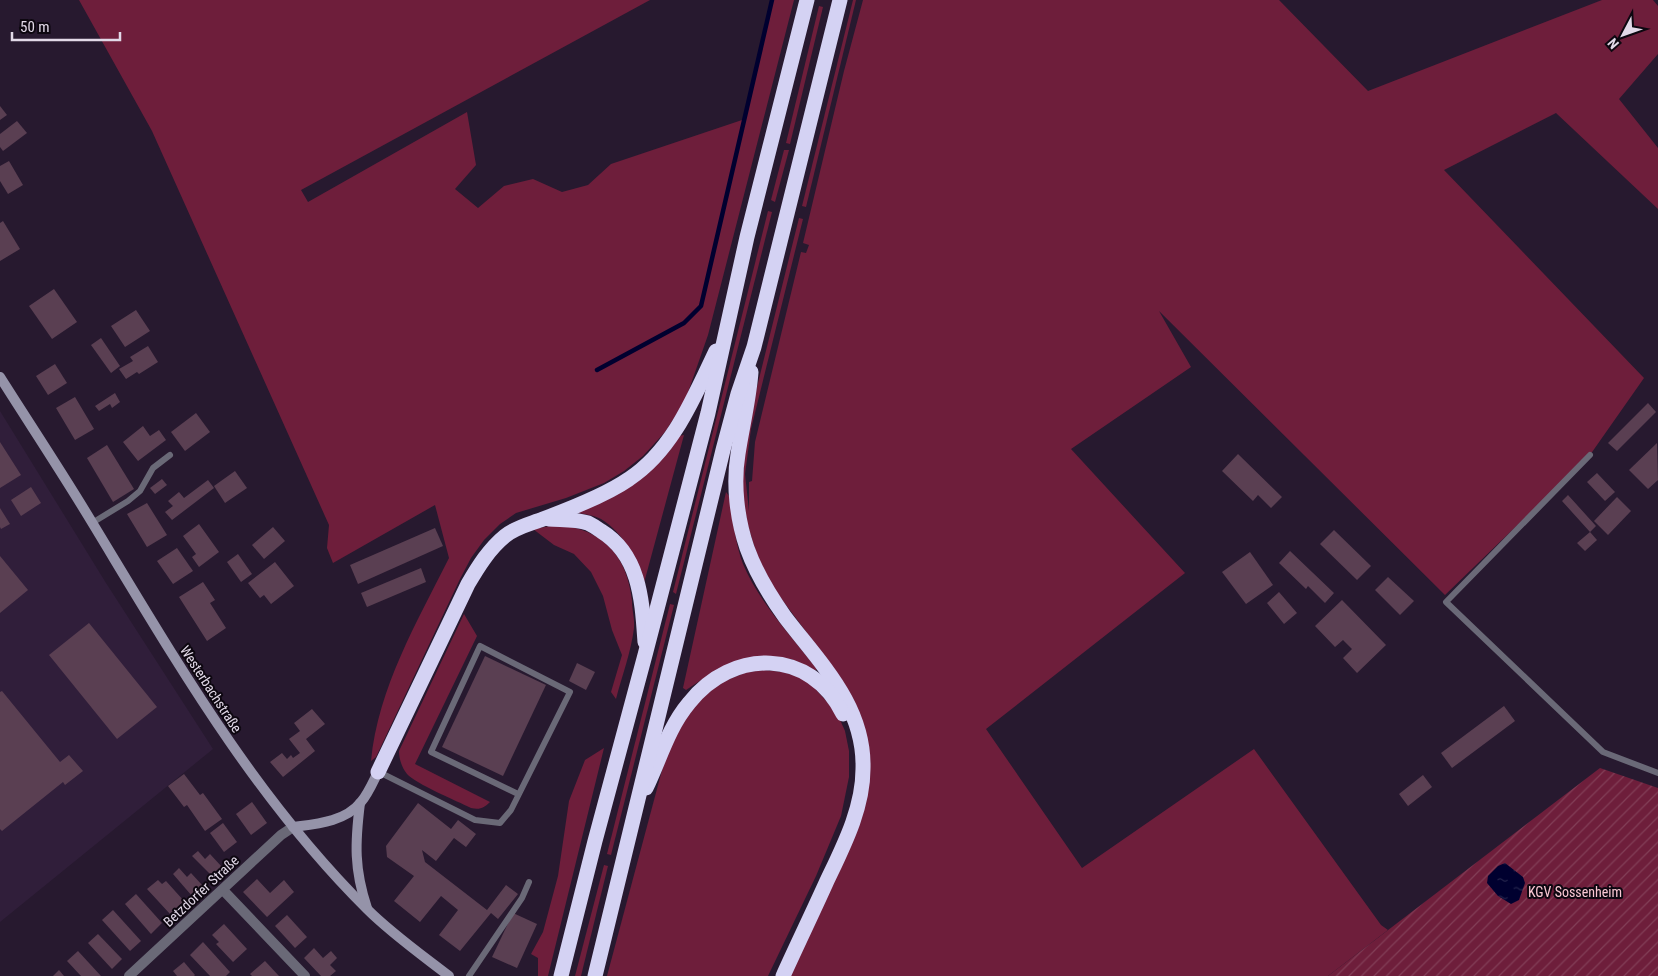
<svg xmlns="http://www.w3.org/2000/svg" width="1658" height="976" viewBox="0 0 1658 976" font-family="'Roboto Condensed',sans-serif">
<defs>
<pattern id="garden-furrows" width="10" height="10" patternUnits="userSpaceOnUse" patternTransform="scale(1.25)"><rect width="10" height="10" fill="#6e1e3b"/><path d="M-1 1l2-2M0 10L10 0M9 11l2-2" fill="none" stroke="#823e57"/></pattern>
<pattern id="water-ripples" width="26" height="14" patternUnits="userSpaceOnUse" patternTransform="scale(1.25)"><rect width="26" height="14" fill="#00002f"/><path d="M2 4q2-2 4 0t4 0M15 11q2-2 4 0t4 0" fill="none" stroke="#25254d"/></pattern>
</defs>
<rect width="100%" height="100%" fill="#27192f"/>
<path fill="#301e3a" d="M 0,411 L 106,583 L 213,749 L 0,922 Z"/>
<g fill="#6e1e3b">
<path d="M 79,0 L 650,0 L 301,190 L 308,202 L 467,112 L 476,165 L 455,189 L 478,208 L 504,186 L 533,179 L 562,192 L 588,185 L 611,164 L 745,119 L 772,0 L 794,0 L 708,335 L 685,401 L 665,432 L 643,456 L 624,471 L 604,483 L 566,498 L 516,513 L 500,524 L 484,540 L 471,558 L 460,579 L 376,757 L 371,761 C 378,688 417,622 449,558 L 435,505 L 333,563 L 327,548 L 329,525 L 152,131 Z"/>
<path d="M 853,0 L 856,0 L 806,207 L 802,206 Z"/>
<path d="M 863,0 L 1279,0 L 1368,91 L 1602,0 L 1653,0 L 1658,6 L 1658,54 L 1619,99 L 1658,148 L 1658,209 L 1556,113 L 1444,170 L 1644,378 L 1590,455 L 1445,595 L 1159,311 L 1191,367 L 1071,449 L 1185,573 L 986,729 L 1082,868 L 1254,749 L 1381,925 L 1388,930 L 1328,976 L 788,976 L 870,772 L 835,670 L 774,589 L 758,558 L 747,523 L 742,489 L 746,431 L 799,218 L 803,219 L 751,429 L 745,474 L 749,511 L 749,482 L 752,481 L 755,442 L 801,252 L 806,253 L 809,245 L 803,243 L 844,71 Z"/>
<path d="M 819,6 L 823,7 L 790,144 L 786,143 Z"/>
<path d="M 784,150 L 789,150 L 775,202 L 771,200 Z"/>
<path d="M 768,211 L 772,212 L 676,594 L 673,592 Z"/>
<path d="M 684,435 L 644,583 C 635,558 624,533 601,519 C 594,515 582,514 574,512 L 679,436 Z"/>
<path d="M 726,492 L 729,496 C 733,518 735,543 743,564 C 759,602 792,637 817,669 L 814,671 L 809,667 L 791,659 L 718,669 L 686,690 L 683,688 Z"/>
<path d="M 557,525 C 603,529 627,555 632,601 C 632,610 635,620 634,628 C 631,652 622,676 616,699 L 611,692 L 622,655 L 612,630 L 603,596 L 591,572 L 574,554 L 554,545 L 533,529 Z"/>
<path d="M 670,604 L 674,605 L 611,855 L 607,854 Z"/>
<path d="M 464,614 L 477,636 L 415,764 L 490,802 C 484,808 480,810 471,808 C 457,801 416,784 407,774 C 402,768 399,759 399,751 Z"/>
<path d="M 764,670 L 783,672 L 799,677 L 811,684 L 837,713 L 845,731 L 849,751 L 849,777 L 841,816 L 816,876 L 768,976 L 607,976 L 665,759 L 673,740 L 695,703 L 722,682 L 747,672 Z"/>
<path d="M 604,748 L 548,976 L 538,976 L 538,958 L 531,954 L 543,932 L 558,876 L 569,801 L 585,760 Z"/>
<path d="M 604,865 L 608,866 L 581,976 L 575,976 Z"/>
</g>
<path fill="url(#garden-furrows)" d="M 1600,768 L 1658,788 L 1658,976 L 1328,976 Z"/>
<path fill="url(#water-ripples)" d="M 1505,863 L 1523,877 L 1525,883 L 1519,900 L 1511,904 L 1498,896 L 1487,883 L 1488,876 L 1498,866 Z"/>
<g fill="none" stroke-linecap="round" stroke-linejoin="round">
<path stroke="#00002f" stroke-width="4.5" d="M 597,370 L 684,323 L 701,306 L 772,0"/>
</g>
<g fill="#5a3f52">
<path d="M 0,106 L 7,115 L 0,120 Z"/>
<path d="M 17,121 L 27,133 L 3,151 L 0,147 L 0,134 Z"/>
<path d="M 9,161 L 23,185 L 8,194 L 0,181 L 0,166 Z"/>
<path d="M 3,221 L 20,249 L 0,261 L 0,223 Z"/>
<path d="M 54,289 L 77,322 L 52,339 L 29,306 Z"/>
<path d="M 136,310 L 150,331 L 125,347 L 111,326 Z"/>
<path d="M 101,338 L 120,366 L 111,373 L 91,345 Z"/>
<path d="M 148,346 L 158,362 L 139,374 L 137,372 L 126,379 L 119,369 L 133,361 L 130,357 Z"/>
<path d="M 55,364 L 67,383 L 48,395 L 36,376 Z"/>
<path d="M 115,393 L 120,402 L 112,408 L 110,404 L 99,411 L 95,406 Z"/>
<path d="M 75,397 L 94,429 L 75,440 L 56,408 Z"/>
<path d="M 1648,403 L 1656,412 L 1617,451 L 1608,443 Z"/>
<path d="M 196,413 L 210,432 L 185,451 L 171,432 Z"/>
<path d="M 143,426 L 150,436 L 159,430 L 166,440 L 138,461 L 123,442 Z"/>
<path d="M 0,442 L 21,475 L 0,488 Z"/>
<path d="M 1657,443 L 1658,480 L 1648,489 L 1629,470 Z"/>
<path d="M 107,445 L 134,489 L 113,502 L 87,458 Z"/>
<path d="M 1238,454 L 1282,497 L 1271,508 L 1258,495 L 1253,501 L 1222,471 Z"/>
<path d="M 235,471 L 247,488 L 225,503 L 214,486 Z"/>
<path d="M 1597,473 L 1615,492 L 1605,501 L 1587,482 Z"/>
<path d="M 162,479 L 167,485 L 155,494 L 150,488 Z"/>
<path d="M 208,480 L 214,488 L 172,520 L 165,512 L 173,506 L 168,501 L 179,492 L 184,498 Z"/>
<path d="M 31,487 L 41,503 L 21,516 L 11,500 Z"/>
<path d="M 1568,495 L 1596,526 L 1590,532 L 1597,540 L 1585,551 L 1577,543 L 1590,532 L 1562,501 Z"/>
<path d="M 1617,497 L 1631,511 L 1608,535 L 1594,521 Z"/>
<path d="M 147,503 L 167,535 L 147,547 L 127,514 Z"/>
<path d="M 0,508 L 10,524 L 1,529 L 0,527 Z"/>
<path d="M 199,524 L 219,552 L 199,567 L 192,557 L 196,554 L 183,536 Z"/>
<path d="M 273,527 L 285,541 L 264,559 L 252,545 Z"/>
<path d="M 435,528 L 443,546 L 358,584 L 350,565 Z"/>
<path d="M 1334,530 L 1371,566 L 1357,580 L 1320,544 Z"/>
<path d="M 177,548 L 193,571 L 173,584 L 157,561 Z"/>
<path d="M 1290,551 L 1334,593 L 1325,603 L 1308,586 L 1306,589 L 1279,563 Z"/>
<path d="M 1250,552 L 1273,585 L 1246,604 L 1222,572 Z"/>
<path d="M 238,554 L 252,574 L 241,582 L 227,562 Z"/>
<path d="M 0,556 L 28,590 L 0,613 Z"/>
<path d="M 275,562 L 294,586 L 271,604 L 264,595 L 260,598 L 248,583 Z"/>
<path d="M 421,568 L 426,582 L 367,607 L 361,593 Z"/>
<path d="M 1388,577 L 1414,601 L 1400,615 L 1375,590 Z"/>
<path d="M 203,582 L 215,600 L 210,603 L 226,628 L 207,641 L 179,597 Z"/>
<path d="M 1279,592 L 1297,613 L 1284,624 L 1267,603 Z"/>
<path d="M 1342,600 L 1386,645 L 1357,673 L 1343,658 L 1352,649 L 1343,640 L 1335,647 L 1315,626 Z"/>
<path d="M 89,623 L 157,707 L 117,739 L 49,655 Z"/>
<path d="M 485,656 L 546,685 L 503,776 L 442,747 Z"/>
<path d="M 577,663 L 595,672 L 586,690 L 569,681 Z"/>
<path d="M 2,691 L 60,762 L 69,755 L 83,771 L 65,785 L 63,782 L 2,831 L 0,829 L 0,692 Z"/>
<path d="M 1504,706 L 1515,721 L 1452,768 L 1441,753 Z"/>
<path d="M 312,709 L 325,724 L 306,739 L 315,751 L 283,777 L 270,762 L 282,753 L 287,759 L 291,755 L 293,758 L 300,753 L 289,739 L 300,731 L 294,723 Z"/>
<path d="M 184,774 L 200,795 L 203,793 L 222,819 L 205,831 L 187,805 L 184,807 L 168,786 Z"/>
<path d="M 1423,775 L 1432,787 L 1408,806 L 1399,794 Z"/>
<path d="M 252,802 L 267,823 L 251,835 L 236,814 Z"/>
<path d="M 418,803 L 451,829 L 458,820 L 476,834 L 466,847 L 454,838 L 436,861 L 422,850 L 425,862 L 487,910 L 506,885 L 518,894 L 498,919 L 491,913 L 460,951 L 439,935 L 458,910 L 441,896 L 420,922 L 394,901 L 414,876 L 387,857 L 386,846 Z"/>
<path d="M 223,823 L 237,842 L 224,852 L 210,833 Z"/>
<path d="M 198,851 L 205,859 L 210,854 L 222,867 L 212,876 L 192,856 Z"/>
<path d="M 179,868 L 187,877 L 191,873 L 203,886 L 192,896 L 173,874 Z"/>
<path d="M 257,879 L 270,893 L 284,880 L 294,892 L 267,917 L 243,892 Z"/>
<path d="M 158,880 L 162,884 L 166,881 L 184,901 L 170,914 L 147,889 Z"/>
<path d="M 136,894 L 162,923 L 151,934 L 125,904 Z"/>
<path d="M 113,910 L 141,941 L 130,951 L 102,920 Z"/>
<path d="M 513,913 L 537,924 L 517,968 L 492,957 Z"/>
<path d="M 287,915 L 307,937 L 295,948 L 275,926 Z"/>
<path d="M 224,924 L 247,949 L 233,962 L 216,944 L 219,942 L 212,935 Z"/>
<path d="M 98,934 L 122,959 L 112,969 L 88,943 Z"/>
<path d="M 203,942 L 230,972 L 226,976 L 210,976 L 190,955 Z"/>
<path d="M 314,948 L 323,958 L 331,951 L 337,958 L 330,965 L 336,971 L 330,976 L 321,976 L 304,958 Z"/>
<path d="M 78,951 L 101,976 L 81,976 L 67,961 Z"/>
<path d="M 265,961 L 279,976 L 252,976 L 250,974 Z"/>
<path d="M 184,962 L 195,975 L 194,976 L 177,976 L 173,971 Z"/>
<path d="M 59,970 L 64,976 L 53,976 Z"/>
</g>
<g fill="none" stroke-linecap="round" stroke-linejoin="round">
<g stroke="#6a6977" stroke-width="6">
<path d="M 1590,455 L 1446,602 L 1603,752 L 1658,773"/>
<path d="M 92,523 L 128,501 L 140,491 L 153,468 L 170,455"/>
<path d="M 379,772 L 475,820 L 500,823 L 511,810 L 570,692 L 480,646 L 431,752 L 518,794"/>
<path d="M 469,976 L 522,898 L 529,882"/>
</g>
<g stroke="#6a6977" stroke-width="10">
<path d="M 223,890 L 305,976"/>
<path d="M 129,976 L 281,835 L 293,827"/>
</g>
<g stroke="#9593a9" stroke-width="10">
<path d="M 0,377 C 31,426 63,474 93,524 C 175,659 254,797 367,909 C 392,934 422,955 449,976"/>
<path d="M 360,803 C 355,843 354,869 367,908"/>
<path d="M 293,827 C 316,824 345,822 361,802 C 368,794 373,782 378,772"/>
</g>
<g stroke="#d4d2f3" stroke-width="15">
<path d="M 751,372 C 749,400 742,427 738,454 C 733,484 737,519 747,548 C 756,573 770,596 785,617 C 820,663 865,706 863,769 C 863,809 843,847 826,883 C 812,914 797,945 783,976"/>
<path d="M 549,519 C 562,520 575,519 588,523 C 592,525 597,528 601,531 C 640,555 642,600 645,642"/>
<path d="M 378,772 L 468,584 C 478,567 489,549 505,536 C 516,527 530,524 543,519 C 570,509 606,495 629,479 C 673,450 694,397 716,351"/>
<path d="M 646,788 C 660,759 668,728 689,703 C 732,648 811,648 843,714"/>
<path d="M 561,976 L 595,841 L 645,655 L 708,413 L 747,237 L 807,0"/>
<path d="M 595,976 L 723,450 L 738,394 L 754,347 L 840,0"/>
</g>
</g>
<g text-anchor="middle" stroke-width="4" stroke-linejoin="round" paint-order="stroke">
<g font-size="14" fill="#e2d9e8" stroke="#0d0710">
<text transform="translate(211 689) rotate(57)" y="5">Westerbachstraße</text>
<text transform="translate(201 891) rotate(-43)" y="5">Betzdorfer Straße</text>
</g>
<g font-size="14" fill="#fac7d3" stroke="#0d0710">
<text x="1575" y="897">KGV Sossenheim</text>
</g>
</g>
<g transform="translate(1623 35) rotate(229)" stroke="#0d0710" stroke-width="4" paint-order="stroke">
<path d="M0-4L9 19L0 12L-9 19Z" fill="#e2d9e8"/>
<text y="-8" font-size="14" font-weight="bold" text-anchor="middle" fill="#e2d9e8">N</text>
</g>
<path d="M12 32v8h108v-8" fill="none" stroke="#e2d9e8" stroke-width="2.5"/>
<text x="20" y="32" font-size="15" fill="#e2d9e8" stroke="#0d0710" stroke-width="4" paint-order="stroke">50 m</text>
</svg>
